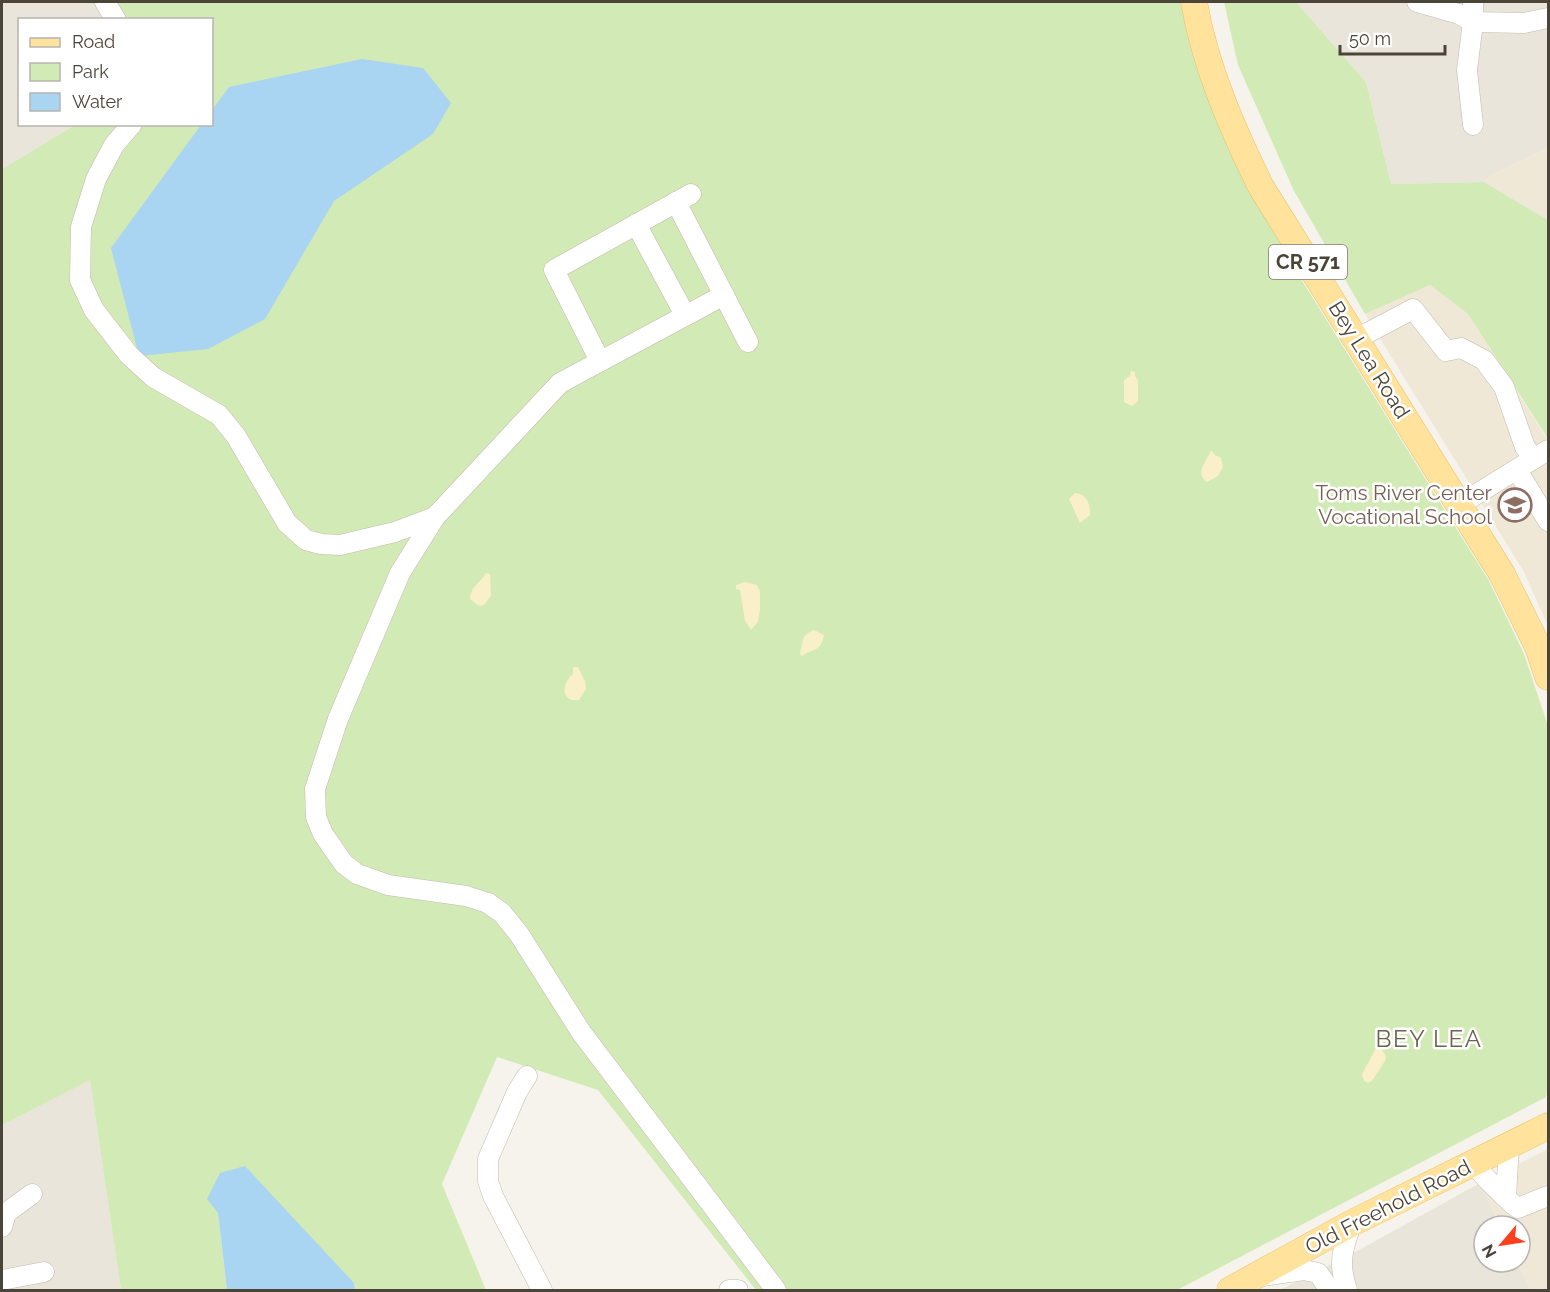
<svg xmlns="http://www.w3.org/2000/svg" width="1550" height="1292" viewBox="0 0 1550 1292" font-family="Raleway,sans-serif">
<rect width="100%" height="100%" fill="#f6f3ec"/>
<g fill="#eae5da">
<path d="M 2,2 L 92,2 L 104,19 L 20,20 L 20,124 L 75,125 L 2,169 Z"/>
<path d="M 1296,2 L 1548,2 L 1548,148 L 1491,175 L 1484,182 L 1391,184 L 1366,82 Z"/>
<path d="M 90,1079 L 121,1290 L 2,1290 L 2,1125 Z"/>
<path d="M 1480,1183 L 1500,1226 L 1484,1226 L 1484,1262 L 1517,1262 L 1531,1290 L 1280,1290 L 1359,1250 Z"/>
</g>
<g fill="#efe8d6">
<path d="M 1548,148 L 1548,220 L 1484,182 L 1491,175 Z"/>
<path d="M 1430,285 L 1468,314 L 1546,437 L 1548,436 L 1548,626 L 1524,572 L 1365,314 Z"/>
<path d="M 1548,1149 L 1548,1290 L 1531,1290 L 1517,1262 L 1520,1262 L 1520,1226 L 1500,1226 L 1480,1183 Z"/>
</g>
<g fill="#d2eab5">
<path d="M 92,2 L 1182,2 L 1201,76 L 1229,151 L 1301,279 L 1489,581 L 1524,654 L 1548,726 L 1548,1083 L 1546,1097 L 1177,1290 L 756,1290 L 598,1090 L 497,1057 L 442,1184 L 486,1290 L 355,1290 L 354,1283 L 218,1213 L 227,1290 L 121,1290 L 90,1080 L 2,1125 L 2,169 L 75,125 L 212,124 L 212,20 L 104,19 Z"/>
<path d="M 1224,2 L 1296,2 L 1366,82 L 1391,184 L 1484,182 L 1548,220 L 1548,435 L 1547,437 L 1468,314 L 1430,285 L 1365,314 L 1294,191 L 1238,65 Z"/>
</g>
<g fill="#f9efc9">
<path d="M 1131,371 L 1135,372 L 1135,376 L 1138,380 L 1138,401 L 1132,406 L 1124,402 L 1124,380 L 1130,376 Z"/>
<path d="M 1211,450 L 1215,455 L 1221,458 L 1223,467 L 1218,476 L 1207,482 C 1194,473 1207,461 1211,450 Z"/>
<path d="M 1075,493 C 1086,493 1091,505 1090,515 L 1080,523 L 1069,499 Z"/>
<path d="M 486,573 L 490,574 L 491,596 L 484,605 L 479,606 L 470,599 C 471,585 480,584 486,573 Z"/>
<path d="M 745,582 L 757,585 L 760,591 L 760,610 L 758,622 L 751,630 L 745,621 L 740,590 L 736,589 L 736,585 Z"/>
<path d="M 814,630 L 824,635 C 820,653 815,647 802,656 L 800,654 C 803,642 801,635 814,630 Z"/>
<path d="M 573,667 L 578,667 L 585,681 L 586,689 L 579,700 C 561,703 561,683 573,674 Z"/>
<path d="M 1376,1048 L 1381,1048 L 1386,1056 L 1385,1061 L 1372,1081 L 1368,1083 L 1364,1081 L 1362,1074 Z"/>
</g>
<g fill="#a9d4f2">
<path d="M 362,59 L 423,68 L 451,103 L 433,134 L 334,201 L 265,319 L 208,349 L 139,356 L 111,248 L 201,125 L 212,124 L 212,110 L 229,87 Z"/>
<path d="M 245,1166 L 354,1283 L 355,1290 L 227,1290 L 218,1213 L 207,1199 L 220,1173 Z"/>
</g>
<g fill="none" stroke-linecap="round" stroke-linejoin="round">
<g stroke="#c2bbae" stroke-width="21">
<g id="minor">
<path d="M 105,2 L 116,20"/>
<path d="M 1417,2 L 1459,14 L 1473,22 L 1524,23 L 1548,18"/>
<path d="M 132,124 L 114,145 L 96,179 L 81,227 L 80,280 L 94,310 L 129,355 L 153,377 L 219,415 L 236,436 L 287,523 L 306,540 L 321,544 L 340,545 L 395,532 L 435,517"/>
<path d="M 1473,125 L 1467,70 L 1473,22 L 1473,2"/>
<path d="M 676,202 L 748,342"/>
<path d="M 636,224 L 685,315"/>
<path d="M 724,295 L 560,383 L 435,517 L 400,573 L 338,719 L 315,789 L 316,817 L 323,834 L 344,864 L 357,874 L 388,885 L 466,896 L 488,903 L 502,913 L 519,934 L 581,1032 L 776,1290"/>
<path d="M 1356,339 L 1413,309 L 1446,351 L 1461,348 L 1484,360 L 1504,387 L 1525,447 L 1534,459"/>
<path d="M 600,361 L 554,270 L 691,194"/>
<path d="M 1517,470 L 1548,521"/>
<path d="M 1459,505 L 1548,450"/>
<path d="M 527,1076 L 517,1092 L 488,1159 L 488,1181 L 493,1196 L 542,1290"/>
<path d="M 1473,1163 C 1482,1175 1492,1184 1503,1195 C 1509,1200 1511,1204 1518,1208 L 1548,1196"/>
<path d="M 1506,1197 L 1509,1145"/>
<path d="M 2,1227 L 6,1213 L 32,1194"/>
<path d="M 1263,1276 L 1304,1270 L 1318,1273 L 1330,1290"/>
<path d="M 2,1280 L 44,1272"/>
<path d="M 729,1290 L 738,1290"/>
<path d="M 1347,1290 C 1338,1264 1342,1249 1352,1223"/>
</g>
</g>
<g stroke="#e6c16a" stroke-width="27">
<g id="major">
<path d="M 1194,2 C 1205,66 1232,128 1261,187 L 1502,574 L 1538,647 L 1548,677"/>
<path d="M 1230,1290 L 1352,1223 L 1548,1126"/>
</g>
</g>
<use href="#minor" stroke="#fff" stroke-width="20"/>
<use href="#major" stroke="#ffe39c" stroke-width="26"/>
</g>
<defs>
<g id="school-ring" transform="scale(1.725)"><circle r="9.5" fill="#fff" stroke="#8d6e63" stroke-width="1.5"/><path d="M0-5L7-2L0 1L-7-2ZM-4 1L0 2.5L4 1V4Q0 6-4 4Z" fill="#8d6e63"/></g>
</defs>
<g fill-rule="evenodd">
<use href="#school-ring" x="1515" y="505"/>
</g>
<g text-anchor="middle" stroke-width="5" stroke-linejoin="round" paint-order="stroke">
<rect fill="#fff" stroke="#817c74" stroke-width="1.5" x="1269" y="245" width="78" height="34" rx="4.5"/>
<g font-size="20" font-weight="bold" fill="#4b4439">
<text x="1308" y="269">CR 571</text>
</g>
<g font-size="21" fill="#4b4439" stroke="#fff">
<text transform="translate(1369 360) rotate(58)" y="7">Bey Lea Road</text>
<text transform="translate(1388 1207) rotate(-27)" y="7">Old Freehold Road</text>
</g>
<g font-size="21" fill="#785e54" stroke="#fff" text-anchor="end">
<text x="1492" y="500">Toms River Center<tspan x="1492" dy="24">Vocational School</tspan></text>
</g>
<g font-size="24" letter-spacing="1.5" fill="#6e6250" stroke="#fff">
<text x="1429" y="1047">BEY LEA</text>
</g>
</g>
<rect width="1550" height="1292" fill="none" stroke="#4b4439" stroke-width="6"/>
<rect x="18" y="18" width="195" height="108" fill="#ffffff" stroke="#b7b4b0" stroke-width="1.5"/>
<rect x="30" y="38" width="30" height="9" fill="#ffe39c" stroke="#b7b4b0" stroke-width="1.5"/>
<text x="72" y="48" font-size="18" fill="#4b4439">Road</text>
<rect x="30" y="63" width="30" height="18" fill="#d2eab5" stroke="#b7b4b0" stroke-width="1.5"/>
<text x="72" y="78" font-size="18" fill="#4b4439">Park</text>
<rect x="30" y="93" width="30" height="18" fill="#a9d4f2" stroke="#b7b4b0" stroke-width="1.5"/>
<text x="72" y="108" font-size="18" fill="#4b4439">Water</text>
<g transform="translate(1502 1244) rotate(241)"><circle r="28" fill="#ffffff" stroke="#b7b4b0" stroke-width="1.5"/>
<path d="M0-4.5L10 22L0 15L-10 22Z" fill="#fc3f1d"/>
<text y="-9" font-size="16" font-weight="bold" text-anchor="middle" fill="#4b4439">N</text>
</g>
<path d="M1340 45v9h105v-9" fill="none" stroke="#4b4439" stroke-width="3"/>
<text x="1349" y="45" font-size="18" fill="#4b4439" stroke="#ffffff" stroke-width="4.5" paint-order="stroke">50 m</text>
</svg>
